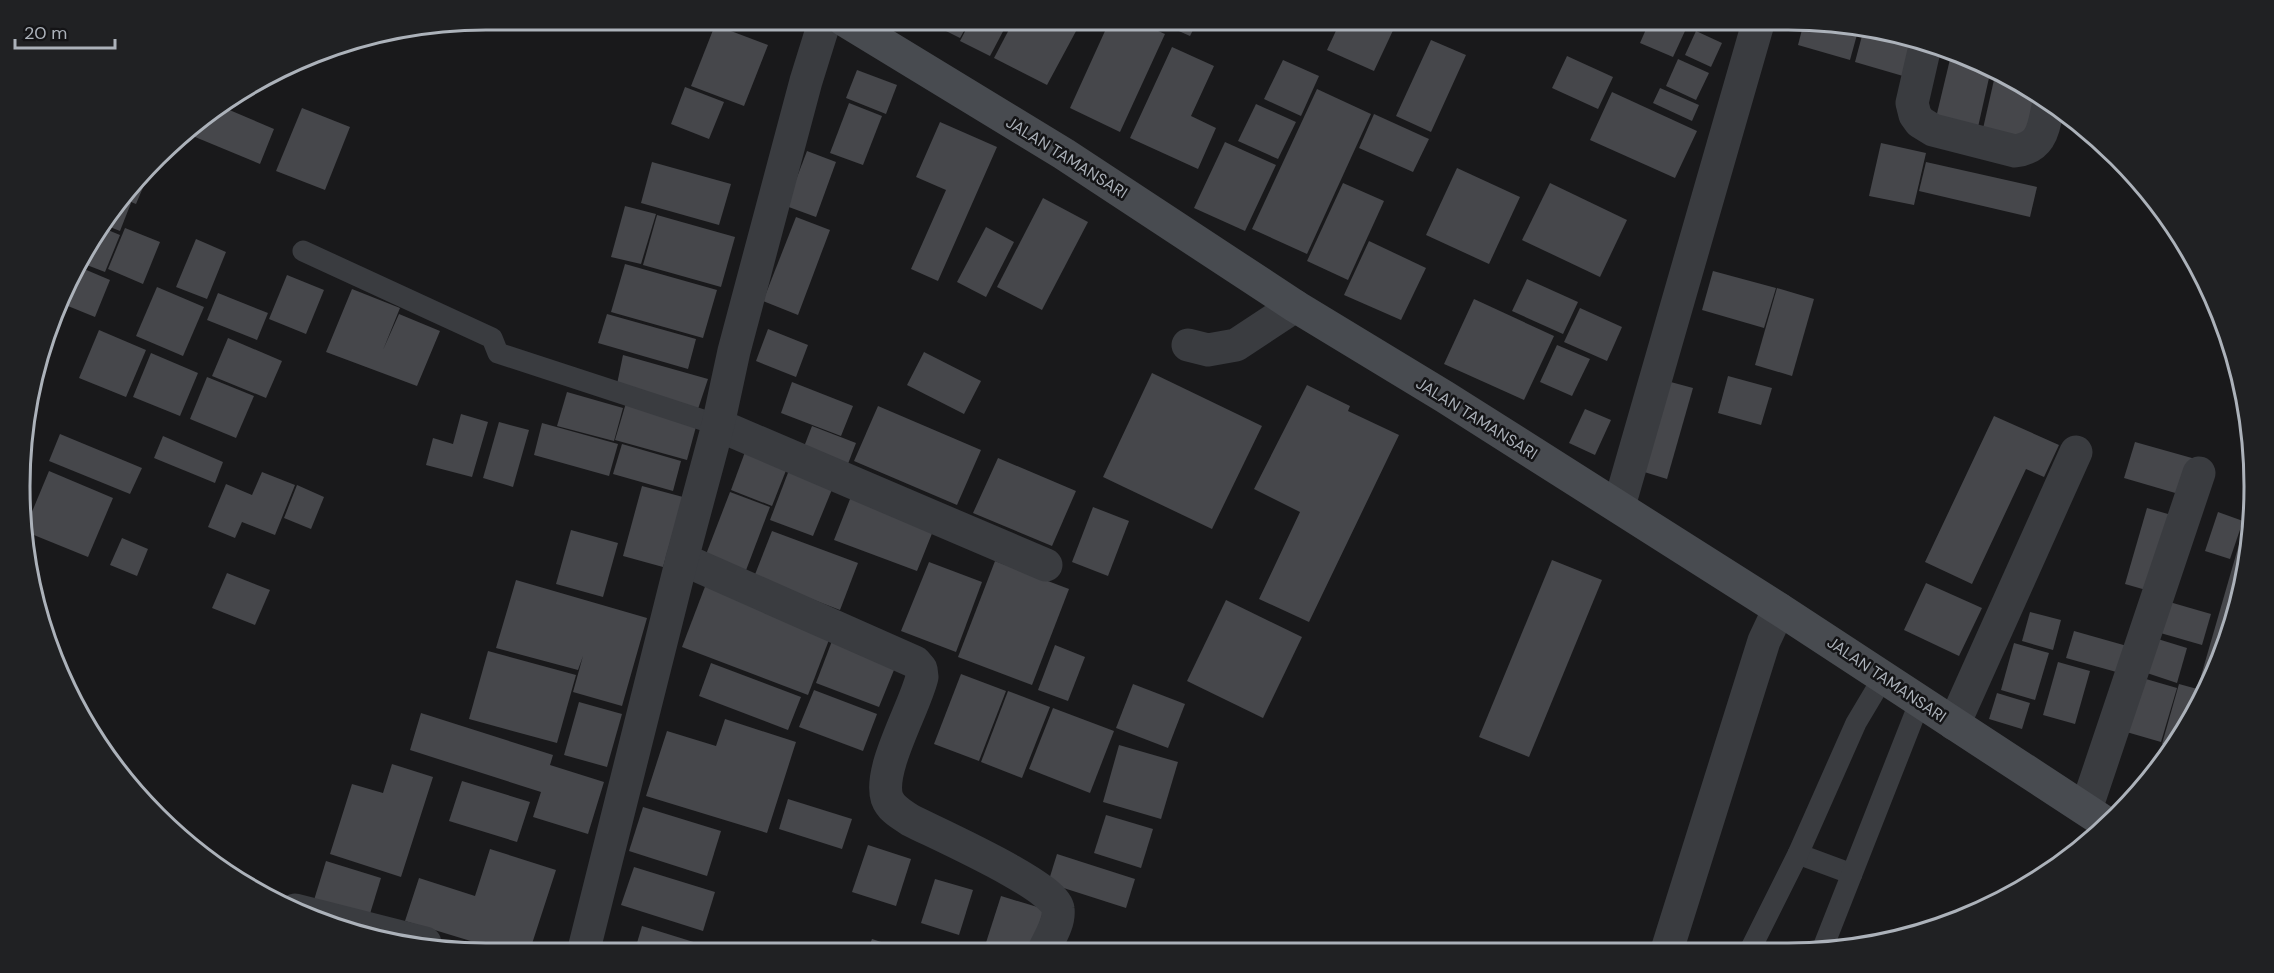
<svg xmlns="http://www.w3.org/2000/svg" width="2274" height="973" viewBox="0 0 2274 973" font-family="'DM Sans',sans-serif">
<rect width="100%" height="100%" fill="#19191b"/>
<g fill="#46474b">
<path d="M 924,20 L 970,20 L 960,38 Z"/>
<path d="M 971,20 L 1009,20 L 990,56 L 960,41 Z"/>
<path d="M 1014,20 L 1082,20 L 1047,85 L 994,58 Z"/>
<path d="M 1110,20 L 1133,20 L 1165,34 L 1120,132 L 1070,108 Z"/>
<path d="M 1154,20 L 1198,20 L 1190,36 Z"/>
<path d="M 1341,20 L 1387,20 L 1396,24 L 1374,71 L 1327,50 Z"/>
<path d="M 1650,20 L 1659,20 L 1685,31 L 1673,57 L 1640,43 Z"/>
<path d="M 1804,22 L 1858,31 L 1850,60 L 1798,45 Z"/>
<path d="M 715,25 L 768,45 L 744,106 L 691,86 Z"/>
<path d="M 1696,31 L 1722,43 L 1711,67 L 1685,55 Z"/>
<path d="M 1863,32 L 1913,40 L 1903,76 L 1855,62 Z"/>
<path d="M 1431,40 L 1466,55 L 1431,132 L 1396,116 Z"/>
<path d="M 1172,47 L 1214,66 L 1191,116 L 1216,128 L 1198,169 L 1130,138 Z"/>
<path d="M 1952,51 L 1991,69 L 1976,136 L 1934,126 Z"/>
<path d="M 1567,56 L 1613,77 L 1598,109 L 1552,88 Z"/>
<path d="M 1678,59 L 1709,73 L 1696,100 L 1666,86 Z"/>
<path d="M 1283,60 L 1319,76 L 1301,116 L 1264,99 Z"/>
<path d="M 857,70 L 897,85 L 886,114 L 846,98 Z"/>
<path d="M 1996,71 L 2021,82 L 2042,97 L 2031,144 L 1982,133 Z"/>
<path d="M 685,87 L 724,102 L 709,139 L 671,124 Z"/>
<path d="M 1660,88 L 1699,105 L 1692,121 L 1653,103 Z"/>
<path d="M 1317,89 L 1371,114 L 1307,254 L 1252,229 Z"/>
<path d="M 1612,92 L 1697,131 L 1675,178 L 1590,140 Z"/>
<path d="M 849,103 L 882,116 L 863,165 L 830,153 Z"/>
<path d="M 1256,104 L 1296,122 L 1278,159 L 1238,141 Z"/>
<path d="M 220,106 L 274,129 L 260,164 L 183,132 Z"/>
<path d="M 302,108 L 350,127 L 325,190 L 276,171 Z"/>
<path d="M 1374,114 L 1429,139 L 1413,172 L 1359,148 Z"/>
<path d="M 940,122 L 997,147 L 938,281 L 911,269 L 946,190 L 916,177 Z"/>
<path d="M 1225,142 L 1276,165 L 1245,231 L 1194,208 Z"/>
<path d="M 1881,143 L 1926,153 L 1914,205 L 1869,196 Z"/>
<path d="M 807,151 L 836,162 L 816,217 L 786,206 Z"/>
<path d="M 162,156 L 155,173 L 150,171 L 136,204 L 126,200 Z"/>
<path d="M 652,162 L 731,184 L 719,225 L 641,203 Z"/>
<path d="M 1926,162 L 2037,187 L 2030,217 L 1919,191 Z"/>
<path d="M 1457,168 L 1520,197 L 1489,264 L 1426,235 Z"/>
<path d="M 1343,183 L 1384,201 L 1348,280 L 1307,261 Z"/>
<path d="M 1550,183 L 1627,220 L 1600,277 L 1522,240 Z"/>
<path d="M 1043,198 L 1088,222 L 1042,310 L 997,287 Z"/>
<path d="M 125,200 L 131,203 L 120,231 L 105,225 Z"/>
<path d="M 625,206 L 656,214 L 641,264 L 611,257 Z"/>
<path d="M 657,215 L 735,237 L 721,287 L 643,265 Z"/>
<path d="M 796,217 L 830,230 L 798,315 L 763,301 Z"/>
<path d="M 986,227 L 1014,242 L 986,297 L 957,282 Z"/>
<path d="M 103,228 L 120,235 L 105,272 L 79,262 L 82,253 Z"/>
<path d="M 125,228 L 160,242 L 143,284 L 108,269 Z"/>
<path d="M 196,239 L 226,252 L 207,299 L 176,287 Z"/>
<path d="M 1369,241 L 1426,268 L 1401,320 L 1344,295 Z"/>
<path d="M 625,264 L 717,290 L 703,338 L 611,312 Z"/>
<path d="M 77,266 L 110,280 L 95,317 L 63,304 Z"/>
<path d="M 1713,271 L 1776,288 L 1764,328 L 1702,310 Z"/>
<path d="M 287,275 L 324,290 L 306,334 L 269,319 Z"/>
<path d="M 1527,279 L 1578,302 L 1563,334 L 1512,311 Z"/>
<path d="M 157,287 L 204,307 L 183,356 L 136,336 Z"/>
<path d="M 1777,288 L 1814,299 L 1792,376 L 1755,365 Z"/>
<path d="M 352,289 L 400,308 L 383,350 L 399,314 L 440,331 L 417,386 L 326,352 Z"/>
<path d="M 218,293 L 268,313 L 257,340 L 207,320 Z"/>
<path d="M 1474,299 L 1554,336 L 1524,400 L 1444,364 Z"/>
<path d="M 1580,308 L 1622,327 L 1607,361 L 1564,342 Z"/>
<path d="M 607,314 L 696,339 L 688,369 L 598,343 Z"/>
<path d="M 768,329 L 808,345 L 796,377 L 756,361 Z"/>
<path d="M 99,330 L 146,350 L 126,397 L 79,378 Z"/>
<path d="M 228,338 L 282,361 L 266,398 L 212,376 Z"/>
<path d="M 1557,345 L 1590,359 L 1572,396 L 1540,382 Z"/>
<path d="M 924,352 L 981,381 L 964,414 L 907,385 Z"/>
<path d="M 151,353 L 198,373 L 180,416 L 133,397 Z"/>
<path d="M 623,355 L 708,379 L 697,412 L 616,389 Z"/>
<path d="M 1152,373 L 1262,426 L 1212,529 L 1103,477 Z"/>
<path d="M 1728,376 L 1772,388 L 1761,425 L 1718,413 Z"/>
<path d="M 207,377 L 254,396 L 236,438 L 190,419 Z"/>
<path d="M 1667,381 L 1693,388 L 1667,479 L 1641,471 Z"/>
<path d="M 792,382 L 853,406 L 841,436 L 781,413 Z"/>
<path d="M 1307,385 L 1350,406 L 1348,411 L 1399,435 L 1309,622 L 1259,599 L 1300,512 L 1254,489 Z"/>
<path d="M 567,392 L 623,408 L 614,441 L 557,426 Z"/>
<path d="M 626,403 L 697,423 L 687,460 L 615,440 Z"/>
<path d="M 878,406 L 981,450 L 957,505 L 854,461 Z"/>
<path d="M 1585,409 L 1611,420 L 1595,455 L 1569,443 Z"/>
<path d="M 461,414 L 488,422 L 472,477 L 426,465 L 433,438 L 453,444 Z"/>
<path d="M 1994,416 L 2059,445 L 2044,477 L 2026,469 L 1972,584 L 1925,562 Z"/>
<path d="M 499,422 L 529,430 L 513,487 L 483,478 Z"/>
<path d="M 542,423 L 618,444 L 609,476 L 534,455 Z"/>
<path d="M 812,426 L 856,443 L 846,469 L 802,452 Z"/>
<path d="M 60,434 L 142,468 L 130,494 L 49,461 Z"/>
<path d="M 163,436 L 223,462 L 215,483 L 154,458 Z"/>
<path d="M 2135,442 L 2199,460 L 2189,497 L 2124,478 Z"/>
<path d="M 622,444 L 681,461 L 673,491 L 613,474 Z"/>
<path d="M 745,452 L 787,468 L 772,506 L 731,490 Z"/>
<path d="M 998,458 L 1076,491 L 1052,546 L 973,513 Z"/>
<path d="M 789,470 L 833,487 L 813,536 L 770,520 Z"/>
<path d="M 49,471 L 113,498 L 88,557 L 24,531 Z"/>
<path d="M 262,472 L 295,485 L 275,535 L 242,522 L 235,538 L 208,527 L 226,484 L 252,495 Z"/>
<path d="M 297,485 L 324,497 L 311,529 L 284,518 Z"/>
<path d="M 642,486 L 683,497 L 663,567 L 623,556 Z"/>
<path d="M 730,492 L 770,507 L 745,573 L 705,557 Z"/>
<path d="M 852,494 L 935,526 L 917,571 L 834,540 Z"/>
<path d="M 2252,499 L 2251,526 L 2244,524 Z"/>
<path d="M 1093,507 L 1129,521 L 1108,576 L 1072,562 Z"/>
<path d="M 2147,508 L 2175,516 L 2153,592 L 2125,584 Z"/>
<path d="M 2218,512 L 2243,521 L 2230,559 L 2205,551 Z"/>
<path d="M 571,530 L 618,543 L 603,597 L 556,584 Z"/>
<path d="M 772,531 L 858,563 L 840,610 L 754,577 Z"/>
<path d="M 2242,534 L 2251,537 L 2250,548 L 2230,637 L 2208,677 L 2201,676 Z"/>
<path d="M 122,538 L 148,549 L 137,576 L 110,565 Z"/>
<path d="M 1552,560 L 1602,580 L 1529,757 L 1479,737 Z"/>
<path d="M 995,561 L 1069,589 L 1032,685 L 958,657 Z"/>
<path d="M 929,562 L 982,582 L 956,652 L 901,631 Z"/>
<path d="M 227,573 L 270,590 L 255,625 L 212,608 Z"/>
<path d="M 516,580 L 647,618 L 622,706 L 573,692 L 583,656 L 578,670 L 496,648 Z"/>
<path d="M 1926,583 L 1982,608 L 1959,656 L 1904,630 Z"/>
<path d="M 706,584 L 832,632 L 808,695 L 682,647 Z"/>
<path d="M 1226,600 L 1302,637 L 1263,718 L 1187,681 Z"/>
<path d="M 2166,601 L 2211,614 L 2202,645 L 2157,632 Z"/>
<path d="M 2030,612 L 2061,620 L 2053,650 L 2022,641 Z"/>
<path d="M 2074,631 L 2127,646 L 2120,673 L 2066,658 Z"/>
<path d="M 2148,636 L 2187,648 L 2177,683 L 2138,670 Z"/>
<path d="M 832,641 L 896,665 L 879,707 L 816,683 Z"/>
<path d="M 2014,643 L 2049,653 L 2035,700 L 2001,690 Z"/>
<path d="M 1055,645 L 1085,657 L 1068,701 L 1038,690 Z"/>
<path d="M 488,651 L 576,675 L 557,743 L 469,719 Z"/>
<path d="M 2058,662 L 2090,671 L 2075,724 L 2043,715 Z"/>
<path d="M 711,663 L 801,697 L 788,730 L 699,696 Z"/>
<path d="M 961,674 L 1006,691 L 979,761 L 934,744 Z"/>
<path d="M 2139,677 L 2177,688 L 2161,742 L 2123,731 Z"/>
<path d="M 1133,684 L 1185,704 L 1168,748 L 1116,728 Z"/>
<path d="M 2179,684 L 2201,690 L 2171,747 L 2162,744 Z"/>
<path d="M 814,690 L 877,714 L 863,751 L 799,727 Z"/>
<path d="M 1008,691 L 1050,707 L 1022,778 L 981,762 Z"/>
<path d="M 1997,693 L 2030,703 L 2022,729 L 1989,719 Z"/>
<path d="M 579,702 L 622,714 L 607,767 L 564,755 Z"/>
<path d="M 1053,708 L 1114,731 L 1090,793 L 1029,769 Z"/>
<path d="M 421,713 L 553,755 L 550,765 L 604,782 L 588,834 L 533,817 L 541,792 L 410,750 Z"/>
<path d="M 725,719 L 796,742 L 767,833 L 646,796 L 667,731 L 716,746 Z"/>
<path d="M 1119,745 L 1178,762 L 1161,819 L 1103,802 Z"/>
<path d="M 392,764 L 433,777 L 401,877 L 330,854 L 352,784 L 383,793 Z"/>
<path d="M 462,781 L 530,802 L 517,842 L 449,821 Z"/>
<path d="M 788,799 L 852,819 L 842,849 L 779,829 Z"/>
<path d="M 643,807 L 721,831 L 707,876 L 629,851 Z"/>
<path d="M 1106,815 L 1153,829 L 1141,868 L 1094,853 Z"/>
<path d="M 868,845 L 911,859 L 896,906 L 852,892 Z"/>
<path d="M 490,849 L 556,870 L 529,953 L 510,953 L 405,921 L 419,878 L 475,896 Z"/>
<path d="M 1057,854 L 1135,879 L 1126,908 L 1048,883 Z"/>
<path d="M 326,861 L 381,878 L 369,917 L 314,900 Z"/>
<path d="M 634,867 L 715,892 L 703,931 L 621,905 Z"/>
<path d="M 935,879 L 973,890 L 959,935 L 921,923 Z"/>
<path d="M 1001,896 L 1044,909 L 1030,952 L 983,952 Z"/>
<path d="M 642,926 L 700,944 L 697,953 L 634,953 Z"/>
<path d="M 872,939 L 912,952 L 867,952 Z"/>
<path d="M 714,942 L 746,952 L 745,953 L 711,953 Z"/>
<path d="M 1071,946 L 1088,951 L 1088,952 L 1069,952 Z"/>
</g>
<g fill="none" stroke-linecap="round" stroke-linejoin="round">
<g stroke="#3a3c40" stroke-width="21">
<path d="M 303,251 L 492,338 L 498,353 L 718,425"/>
<path d="M 1798,854 L 1852,874"/>
<path d="M 1750,950 L 1798,854 L 1856,723 L 1884,676"/>
<path d="M 1822,950 L 1920,701"/>
</g>
<g stroke="#3a3c40" stroke-width="33">
<path d="M 1926,42 L 1912,103 L 1915,115 L 1920,122 L 1933,130 L 2015,151 C 2044,147 2043,127 2049,102"/>
<path d="M 1188,345 L 1208,350 L 1236,345 L 1295,306"/>
<path d="M 718,425 L 1046,565"/>
<path d="M 1619,506 L 1759,20"/>
<path d="M 682,559 L 915,662 L 921,669 L 922,677 C 915,707 878,769 887,798 C 891,809 901,814 910,820 C 935,833 1056,886 1058,909 C 1060,923 1049,939 1043,952"/>
<path d="M 1954,724 L 2076,452"/>
<path d="M 2086,809 L 2199,473"/>
<path d="M 295,910 L 425,943"/>
<path d="M 1667,950 L 1764,641 L 1779,609"/>
<path d="M 583,953 L 682,559 L 718,425 L 734,351 L 806,81 L 825,20"/>
</g>
<path stroke="#484b50" stroke-width="33" d="M 844,20 L 1064,154 L 1295,306 L 1445,397 L 1779,609 L 2106,823"/>
</g>
<g text-anchor="middle" stroke-width="5" stroke-linejoin="round" paint-order="stroke">
<g font-size="16" fill="#acb2ba" stroke="#141416">
<text transform="translate(1067 157) rotate(32)" y="6">JALAN TAMANSARI</text>
<text transform="translate(1477 418) rotate(32)" y="6">JALAN TAMANSARI</text>
<text transform="translate(1887 679) rotate(34)" y="6">JALAN TAMANSARI</text>
</g>
</g>
<path d="M0 0H2274V973H0ZM486 30H1788A456 456 0 0 1 2244 486V487A456 456 0 0 1 1788 943H486A456 456 0 0 1 30 487V486A456 456 0 0 1 486 30Z" fill="#202123" fill-rule="evenodd"/>
<path fill="none" stroke="#acb2ba" stroke-width="3" d="M486 30H1788A456 456 0 0 1 2244 486V487A456 456 0 0 1 1788 943H486A456 456 0 0 1 30 487V486A456 456 0 0 1 486 30Z"/>
<path d="M15 39v9h100v-9" fill="none" stroke="#acb2ba" stroke-width="3"/>
<text x="24" y="39" font-size="18" fill="#acb2ba" stroke="#141416" stroke-width="4.5" paint-order="stroke">20 m</text>
</svg>
